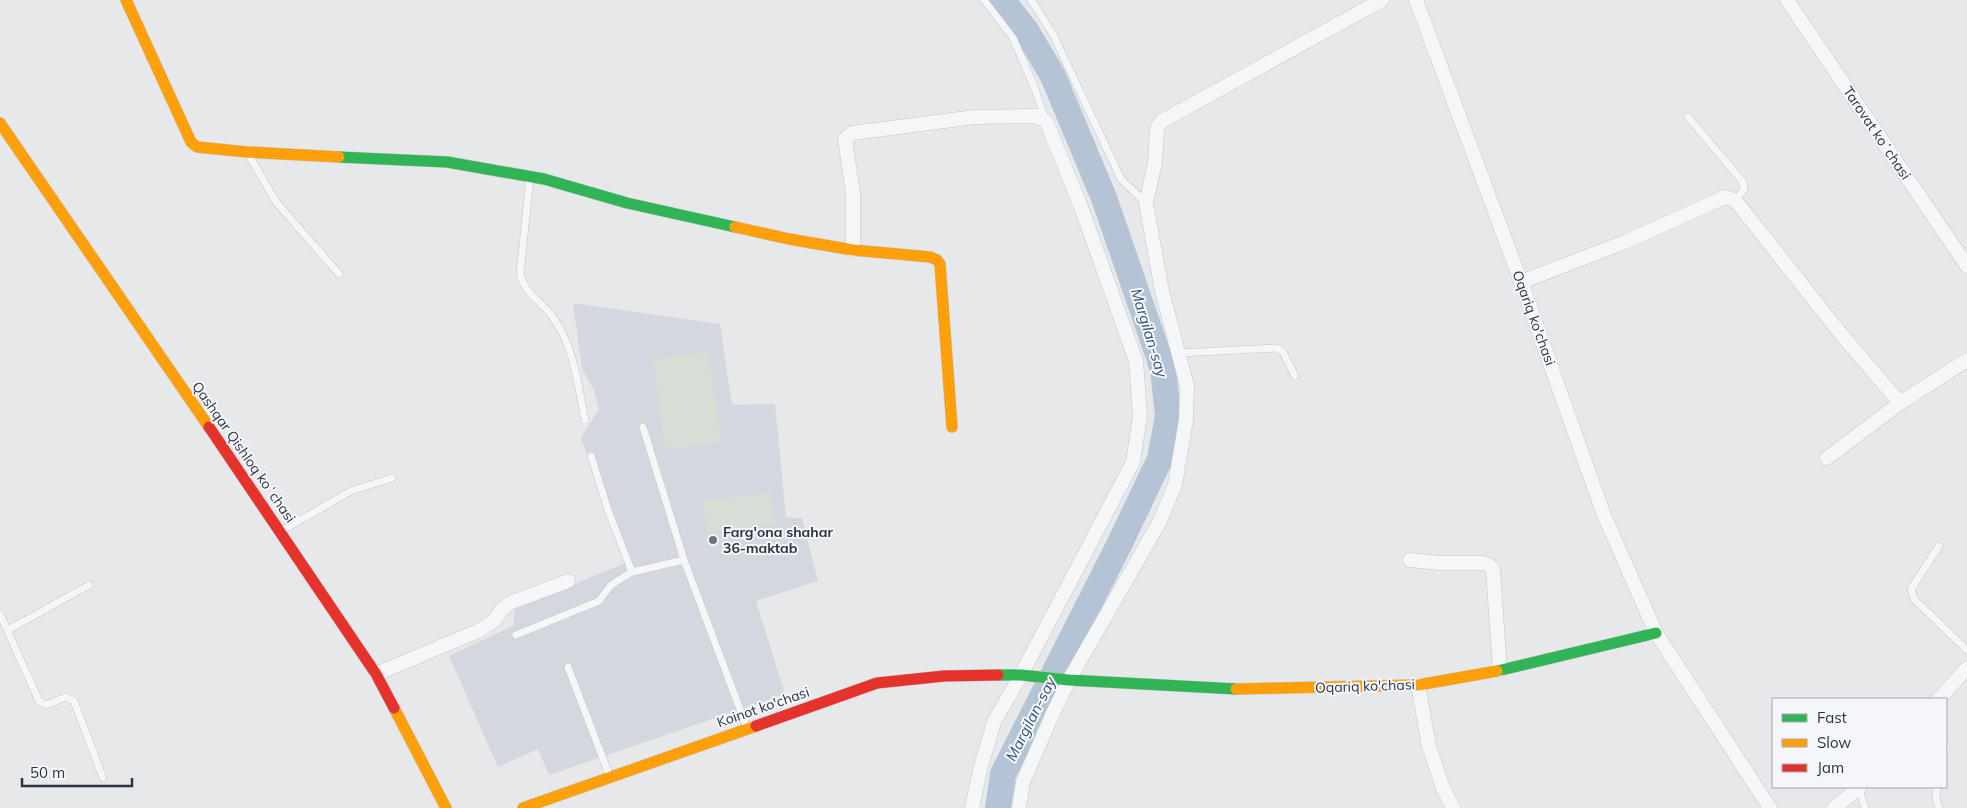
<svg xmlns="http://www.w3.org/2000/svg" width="1967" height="808" viewBox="0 0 1967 808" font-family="Mulish,sans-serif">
<rect width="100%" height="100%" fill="#e6e8ea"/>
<path fill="#d4d7dd" d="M 573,303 L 720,324 L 732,405 L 775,404 L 786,517 L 802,518 L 818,581 L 756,601 L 785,694 L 549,775 L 538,749 L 498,767 L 449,656 L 513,626 L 515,609 L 625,563 L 581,438 L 599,409 L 593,388 L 582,369 Z"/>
<g fill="#d6ded6">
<path d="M 708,352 L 721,442 L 666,450 L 653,360 Z"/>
<path d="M 770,493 L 774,524 L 707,532 L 703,501 Z"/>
</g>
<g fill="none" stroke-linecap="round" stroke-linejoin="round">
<path stroke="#b4c4d5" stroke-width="26" d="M 998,808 L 1003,774 L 1119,545 L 1160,459 L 1168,416 L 1163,369 L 1104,198 L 1053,76 L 1027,32 L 1002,0"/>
<g stroke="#c4c6c8" stroke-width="8">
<g id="lane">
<path d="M 984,0 L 1013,38 L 1035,89 L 1045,119"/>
<path d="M 1031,0 L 1053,34 L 1121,179 L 1146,203"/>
<path d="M 1688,117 L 1743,182 L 1744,190 L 1735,200"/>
<path d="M 249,155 L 276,202 L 339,274"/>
<path d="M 530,177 L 520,274 C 526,296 540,300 552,316 C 574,345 578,386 585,420"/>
<path d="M 1179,353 L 1277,348 L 1283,352 L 1295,376"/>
<path d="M 643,427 L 684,560 L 747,728"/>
<path d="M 591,456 L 609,513 L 632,572"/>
<path d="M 281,531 L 351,491 L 392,478"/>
<path d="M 1939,546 L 1911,589 L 1914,599 L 1967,650"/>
<path d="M 0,614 L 39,701 L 46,705 L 66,697 L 74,701 L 103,778"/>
<path d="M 8,630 L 89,585"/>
<path d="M 516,635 L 599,601 L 611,585 L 632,572 L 684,560"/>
<path d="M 568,667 L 610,777"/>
<path d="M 1946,747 L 1946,752"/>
<path d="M 1937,787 L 1936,798 L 1939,808"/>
<path d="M 1859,788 L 1865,808"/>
</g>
</g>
<g stroke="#c4c6c8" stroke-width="15">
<g id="street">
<path d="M 1416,0 L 1521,282 L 1604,515 L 1656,633 L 1770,808"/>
<path d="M 1787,0 L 1967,266"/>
<path d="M 853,250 L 853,193 L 845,139 L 852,133 L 975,117 L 1036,116 L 1046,121 L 1081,207 L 1136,361 L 1140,416 L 1133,462 L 1021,675 L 994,722 L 980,770 L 972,808"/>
<path d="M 1521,282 L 1625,242 L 1725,197 L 1735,200 L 1841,334 L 1900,403"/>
<path d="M 1827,458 L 1900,403 L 1967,360"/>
<path d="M 1410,560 L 1440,563 L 1484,563 L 1490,566 L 1493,570 L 1500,670"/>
<path d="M 376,674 L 478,631 L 495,620 L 503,608 L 512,602 L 568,581"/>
<path d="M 1418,685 L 1429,746 L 1443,788 L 1453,808"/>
<path d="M 1939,699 L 1967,668"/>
<path d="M 1019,808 L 1023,782 L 1053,713 L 1069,680 L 1160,521 L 1175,485 L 1186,420 L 1187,386 L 1162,291 L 1146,203 L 1155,163 L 1157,128 L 1162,121 L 1382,0"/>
<path d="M 1834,808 L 1860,787"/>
</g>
</g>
<g stroke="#c4c6c8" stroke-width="12">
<g id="fast">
<path d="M 339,157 L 447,162 L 544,179 L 627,203 L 735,227"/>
<path d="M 1497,671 L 1656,633"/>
<path d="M 998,675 L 1021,675 L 1069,680 L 1236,689"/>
</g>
</g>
<g stroke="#c4c6c8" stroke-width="12">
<g id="slow">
<path d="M 126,0 L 191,142 L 197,147 L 247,152 L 339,157"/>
<path d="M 0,123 L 209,427"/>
<path d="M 735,227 L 789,239 L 853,250 L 930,257 L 937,260 L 940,264 L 952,427"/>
<path d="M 1236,689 L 1418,685 L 1497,671"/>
<path d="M 394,708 L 446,808"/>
<path d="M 523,808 L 756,726"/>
</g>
</g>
<g stroke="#c4c6c8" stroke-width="12">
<g id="jam">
<path d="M 209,427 L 376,674 L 394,708"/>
<path d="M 756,726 L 877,683 L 944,676 L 998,675"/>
</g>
</g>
<use href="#lane" stroke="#f5f6f7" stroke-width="7"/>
<use href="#street" stroke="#f5f6f7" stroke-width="14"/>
<use href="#fast" stroke="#30b455" stroke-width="11"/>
<use href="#slow" stroke="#ff9f0a" stroke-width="11"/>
<use href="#jam" stroke="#e5322d" stroke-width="11"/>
</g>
<circle fill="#6c737f" stroke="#f4f6f9" stroke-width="2" cx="713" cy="540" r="5"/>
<g text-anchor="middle" stroke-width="4" stroke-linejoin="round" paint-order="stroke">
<g font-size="14" fill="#2b3445" stroke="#f4f6f9">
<text transform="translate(1877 133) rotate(56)" y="5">Tarovat koʻchasi</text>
<text transform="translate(1534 318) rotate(70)" y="5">Oqariq ko'chasi</text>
<text transform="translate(244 452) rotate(55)" y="5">Qashqar Qishloq koʻchasi</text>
<text transform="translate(1365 686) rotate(-2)" y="5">Oqariq ko'chasi</text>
<text transform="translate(763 707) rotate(-19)" y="5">Koinot ko'chasi</text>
</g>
<g font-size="14" font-weight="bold" fill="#2b3445" stroke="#f4f6f9" text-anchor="start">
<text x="723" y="537">Farg'ona shahar<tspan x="723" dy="16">36-maktab</tspan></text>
</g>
<g font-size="15" font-style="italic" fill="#34527a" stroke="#f4f6f9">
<text transform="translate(1149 333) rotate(73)" y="5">Margilan-say</text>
<text transform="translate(1031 719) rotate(-63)" y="5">Margilan-say</text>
</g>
</g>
<rect x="1772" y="698" width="175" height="90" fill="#f4f6f9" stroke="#a4a8b1"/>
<rect x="1782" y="714" width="25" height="8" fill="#30b455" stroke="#a4a8b1"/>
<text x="1817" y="723" font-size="15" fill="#2b3445">Fast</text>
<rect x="1782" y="739" width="25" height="8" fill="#ff9f0a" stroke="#a4a8b1"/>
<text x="1817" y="748" font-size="15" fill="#2b3445">Slow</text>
<rect x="1782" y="764" width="25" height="8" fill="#e5322d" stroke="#a4a8b1"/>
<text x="1817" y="773" font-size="15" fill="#2b3445">Jam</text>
<path d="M22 778v8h110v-8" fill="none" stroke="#2b3445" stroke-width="2.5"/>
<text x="30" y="778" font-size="15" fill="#2b3445" stroke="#f4f6f9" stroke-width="4" paint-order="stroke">50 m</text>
</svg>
